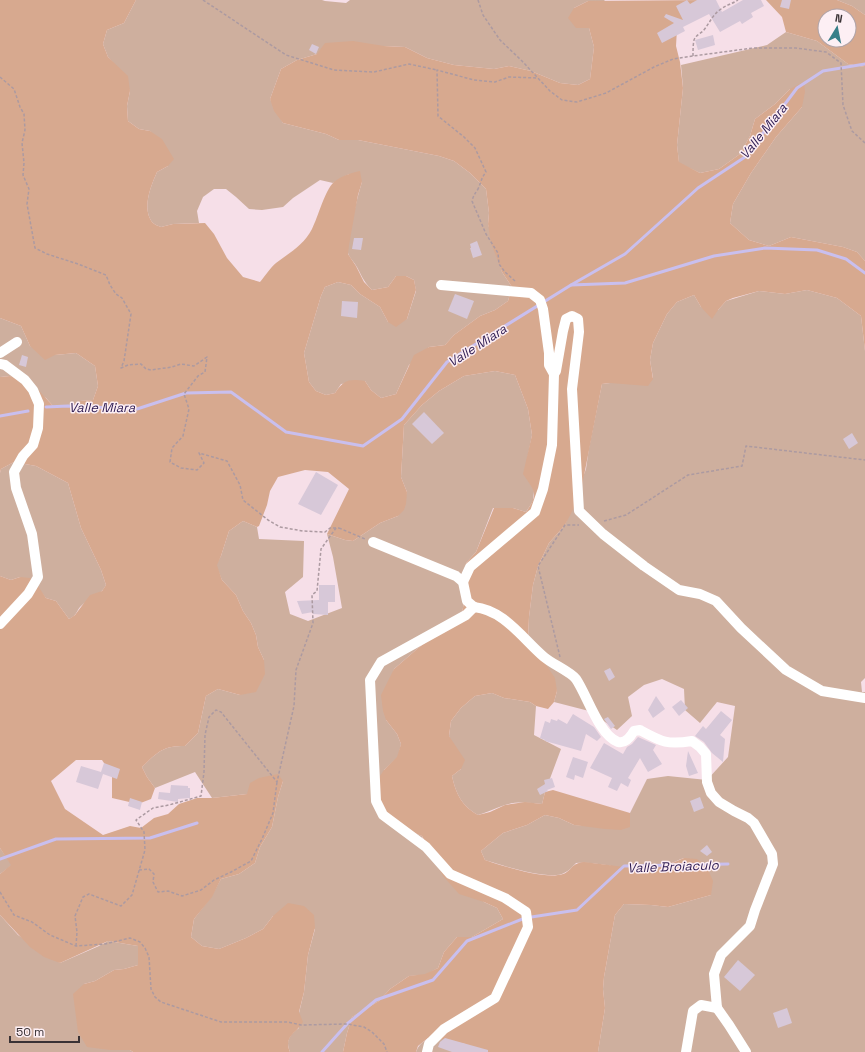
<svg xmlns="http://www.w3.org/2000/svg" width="865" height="1052" viewBox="0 0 865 1052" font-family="'Space Grotesk',sans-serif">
<rect width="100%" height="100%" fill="#f6dfe8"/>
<g fill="#ceaf9e">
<path d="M 136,0 L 322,0 L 325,1 L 346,3 L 350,0 L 605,0 L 604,1 L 588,1 L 574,8 L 589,28 L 594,47 L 590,79 L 578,85 L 560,83 L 531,71 L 509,66 L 494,69 L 454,65 L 427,58 L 405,47 L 384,46 L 317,54 L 297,60 L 281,69 L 270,99 L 283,123 L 326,134 L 339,140 L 358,140 L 439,156 L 454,161 L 470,173 L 486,189 L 489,213 L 488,224 L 502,272 L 512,287 L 508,301 L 495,310 L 480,316 L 454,335 L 445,345 L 429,347 L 409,365 L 396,394 L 381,398 L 371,390 L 365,381 L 341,384 L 335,393 L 326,395 L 316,391 L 309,382 L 304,353 L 321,296 L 325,287 L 338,282 L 351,285 L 360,294 L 380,307 L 388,322 L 407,319 L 416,291 L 414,280 L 406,276 L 396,276 L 388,287 L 372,290 C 362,280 362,275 355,264 C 353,261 349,257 348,253 C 346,243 358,194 362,182 L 349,174 L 333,183 L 320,180 L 293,198 L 283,207 L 262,210 L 249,209 L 236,197 L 226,189 L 214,189 L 203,197 L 197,211 L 199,223 L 173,224 L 161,227 C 159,226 155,225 153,223 C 141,209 151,186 157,172 L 168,166 L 150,131 L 139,129 L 128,121 L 127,106 L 130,91 L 116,66 L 108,57 L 103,44 L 107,30 L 124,23 Z"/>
<path d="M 837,0 L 865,0 L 865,15 L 852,6 Z"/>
<path d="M 786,32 L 817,41 L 848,64 L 865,67 L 865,261 L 857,252 L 843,247 L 791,237 L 769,246 L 749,240 L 730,223 L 733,204 L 751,173 L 776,137 L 802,107 L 790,89 L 775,104 L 755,119 L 750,136 L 740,154 L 719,169 L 700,173 L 679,163 L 677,145 L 683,88 L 681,65 L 767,45 Z"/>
<path d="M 807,290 L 837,298 L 861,316 L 865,351 L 865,678 L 861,682 L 862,692 L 865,692 L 865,1052 L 598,1052 L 605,1008 L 603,989 L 604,977 L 615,915 L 624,904 L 651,905 L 668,907 L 711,895 L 684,858 C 673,862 660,869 648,870 C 624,871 601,861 576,863 C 573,866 569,871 564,873 C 551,881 501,865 485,860 L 481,851 L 503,833 L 527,825 L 545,815 L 559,818 L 574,825 L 589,826 L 630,826 L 630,813 L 647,779 L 668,776 L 707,780 L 728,757 L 735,706 L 717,702 L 700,723 L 685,710 L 684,689 L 662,679 L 644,685 L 628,697 L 632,716 L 617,730 L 589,711 L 554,702 L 557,691 L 528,638 L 529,617 L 533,585 L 538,566 L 549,543 L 565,525 L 586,469 L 589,448 L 602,384 L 610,383 L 623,383 L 653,378 L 650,360 L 653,343 L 667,314 L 677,302 L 694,295 L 701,307 L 718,310 L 726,301 L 759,291 L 785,294 Z"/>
<path d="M 0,318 L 21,326 L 30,346 L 55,355 L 76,353 L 95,366 L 98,386 L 93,400 L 80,401 L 68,407 L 54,407 L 46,398 L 10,376 L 0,377 Z"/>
<path d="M 495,371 L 515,375 L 528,409 L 532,435 L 527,460 L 534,491 L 533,501 L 526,512 L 513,508 L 493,508 L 476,552 L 466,563 L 466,592 L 462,613 L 417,649 L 394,669 L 386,720 L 397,734 L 401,744 L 398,757 L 384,770 L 405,828 L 422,836 L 425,845 L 484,902 L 497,908 L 503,919 L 472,937 L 457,937 L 444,952 L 438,968 L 425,975 L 409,976 L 390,989 L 379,1001 L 352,1017 L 347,1033 L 343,1052 L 290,1052 C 285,1040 290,1035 299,1028 L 299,1013 L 304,992 L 308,955 L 315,929 L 273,916 L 263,929 L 246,938 L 219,949 L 202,946 L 191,937 L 194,919 L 211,897 L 221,879 L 239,874 L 255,863 L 260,847 L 272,827 L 278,797 L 283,781 L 247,794 L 212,798 L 195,772 L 155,788 L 147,777 L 142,767 C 158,752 162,746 185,746 L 198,733 L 206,696 L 218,689 L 240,695 L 264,660 L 258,647 L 256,635 L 251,623 L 243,611 L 236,595 L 222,580 L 216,565 L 221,556 L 229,531 L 243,521 L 257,527 L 259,539 L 304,541 L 303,577 L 285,592 L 290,614 L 308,621 L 342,608 L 333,557 L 327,534 L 345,540 L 353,541 L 380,523 L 398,516 L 407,492 L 401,477 L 404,425 L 422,405 L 439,391 L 464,376 Z"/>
<path d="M 14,462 L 36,466 L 68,483 L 81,528 L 101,570 L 106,585 C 100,597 88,598 80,607 C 76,612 77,615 69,619 L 56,601 L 46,598 L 41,592 L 20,577 L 11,580 L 0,576 L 0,473 L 1,469 Z"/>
<path d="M 492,693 L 504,698 L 530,702 L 536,706 L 534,735 L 561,749 L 545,792 L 542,804 C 530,803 517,801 505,805 C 495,808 489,812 478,815 C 462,806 456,794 452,776 L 461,769 L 449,736 L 451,721 L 461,708 L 475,696 Z"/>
<path d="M 0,848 L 12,865 L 0,874 Z"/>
<path d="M 0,915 L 18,935 L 60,963 L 99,946 L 108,941 L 138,946 L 138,965 L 124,969 L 114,970 L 95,981 L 84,984 L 110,1050 L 130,1050 L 133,1052 L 0,1052 Z"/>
<path d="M 441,1037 L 474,1052 L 416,1052 C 420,1040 430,1038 441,1037 Z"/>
</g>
<g fill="#d7a98f" fill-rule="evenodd">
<path d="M 0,0 L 136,0 L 124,23 L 107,30 L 103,44 L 108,57 L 128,76 L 130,91 L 127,106 L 128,121 L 139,129 L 150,131 L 162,139 L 174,159 L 168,166 L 157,172 C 151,186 141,209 153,223 C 155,225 159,226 161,227 L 173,224 L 205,223 L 214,234 L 227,258 L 243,277 L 260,282 C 265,276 270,268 276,263 C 289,253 304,245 312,229 C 318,217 325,190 334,182 C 341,176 351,173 360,171 L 362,182 L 358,195 L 349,245 L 348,254 L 356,266 L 364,282 L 372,290 L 388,287 L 396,276 L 406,276 L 414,280 L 416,290 L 407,319 L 396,327 L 388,322 L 380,307 L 360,294 L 351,285 L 338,282 L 325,287 L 321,296 L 304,353 L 309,382 L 316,391 L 326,395 L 335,393 C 344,379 350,379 365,381 L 371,390 L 381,398 L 396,394 L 414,355 L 429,347 L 445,345 L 454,335 L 480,316 L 495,310 L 508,301 L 512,287 L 502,272 L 491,243 L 488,224 L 489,213 L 486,189 L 470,173 L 454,161 L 439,156 L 358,140 L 339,140 L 326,134 L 283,123 L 274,111 L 270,99 L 281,69 L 297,60 L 317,54 L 325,43 L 353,41 L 384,46 L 405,47 L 427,58 L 454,65 L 494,69 L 509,66 L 531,71 L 560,83 L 578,85 L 590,79 L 594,47 L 589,28 L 576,28 L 568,18 L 574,8 L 588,1 L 707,0 L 677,29 L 676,46 L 680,62 L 683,88 L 677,145 L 679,162 L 700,173 L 719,169 L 740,154 L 750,136 L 755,119 L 775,104 L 790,89 L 804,82 L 805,92 L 802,107 L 776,137 L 751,173 L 733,204 L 730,223 L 749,240 L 769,246 L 791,237 L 843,247 L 857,252 L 865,261 L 865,351 L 861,316 L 837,298 L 807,290 L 785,294 L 759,291 L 733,298 L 726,301 L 718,310 L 712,319 L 701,307 L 694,295 L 677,302 L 667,314 L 653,343 L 650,360 L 653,379 L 648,386 L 610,383 L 602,384 L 580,496 L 565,525 L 549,543 L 538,566 L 533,585 L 529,617 L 528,638 L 555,678 L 557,691 L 554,702 L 548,709 L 536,706 L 530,702 L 504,698 L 492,693 L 475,696 L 461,708 L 451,721 L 449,736 L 465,760 L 461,769 L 452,776 C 456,794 462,806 478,815 L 490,812 L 505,805 L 525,802 L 542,804 L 545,792 L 553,790 L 630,813 L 630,827 L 621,830 L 605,829 L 574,825 L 559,818 L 545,815 L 527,825 L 503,833 L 481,851 L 485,860 C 503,866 545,880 563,874 C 572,871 571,863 584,862 L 649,870 L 670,864 L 684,858 L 697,859 L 707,867 L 713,881 L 711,895 L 668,907 L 651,905 L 624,904 L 615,915 L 604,977 L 603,989 L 605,1008 L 598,1052 L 473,1052 L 465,1044 L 442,1039 L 428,1038 L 418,1046 L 416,1052 L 343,1052 L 347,1033 L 352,1017 L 379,1001 L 390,989 L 409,976 L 425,974 L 438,968 L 444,952 L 457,937 L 472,937 L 503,919 L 497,908 L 484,902 L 459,894 L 443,876 L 422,836 L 380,819 L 371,800 L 374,785 L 384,770 L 397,757 L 401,744 L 397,734 L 386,720 L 383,711 L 381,695 L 394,669 L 417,649 L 462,613 L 466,592 L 465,581 L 466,563 L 476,552 L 494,508 L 513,508 L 526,512 C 539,493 535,492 523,474 L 532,435 L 528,409 L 515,375 L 495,371 L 464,376 L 439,391 L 422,405 L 404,425 L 401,477 L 407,492 L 406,504 L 404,510 L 398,516 L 380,523 L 353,541 L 345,540 L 327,534 L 349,489 L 328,472 L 305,470 L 278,477 L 270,491 L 267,505 L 259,526 L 257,527 L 243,521 L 229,531 L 221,556 L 217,565 L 222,580 L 236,595 L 243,611 L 251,623 L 256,635 L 258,647 L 264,660 L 265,674 L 256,692 L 240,695 L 218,689 L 206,696 L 198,733 L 185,746 C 162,746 158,752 142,767 L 147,777 L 155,788 L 151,799 L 138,804 L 112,798 L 112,775 L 102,760 L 76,760 L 51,781 L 65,809 L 103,835 L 130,826 L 141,828 L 154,818 L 168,814 L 179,804 L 197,798 L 212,798 L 247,794 L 250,783 L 259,778 L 278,774 L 283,781 L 278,797 L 272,827 L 260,847 L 255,863 L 239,874 L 221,879 L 212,897 L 194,919 L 191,937 L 202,946 L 219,949 L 246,938 L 263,929 L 273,916 L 288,903 L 304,906 L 314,915 L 315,928 L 308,955 L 304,992 L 299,1012 L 303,1022 C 297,1033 283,1036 290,1052 L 133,1052 L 130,1050 L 110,1050 L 87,1047 L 78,1032 L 73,994 L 84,984 L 95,981 L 114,970 L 124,969 L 138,965 L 138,946 L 108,941 L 60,963 L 44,957 L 30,947 L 0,915 L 0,874 L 11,865 L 0,848 L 0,576 L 11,580 L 20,577 L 30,578 L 36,583 L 46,598 L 56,601 L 69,619 L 75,615 L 90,595 L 102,591 L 106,585 L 101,570 L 81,528 L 68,483 L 36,466 L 14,462 L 1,469 L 0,473 L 0,377 L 10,376 L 32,383 L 54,407 L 68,407 L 80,401 L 93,400 L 98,386 L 95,366 L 76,353 L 55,355 L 45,360 L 30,346 L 21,326 L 0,318 Z"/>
<path d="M 766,0 L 837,0 L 852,6 L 865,15 L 865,67 L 848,64 L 817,41 L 786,32 L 782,17 ZM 825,16 L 849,16 L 849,40 L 825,40 Z"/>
</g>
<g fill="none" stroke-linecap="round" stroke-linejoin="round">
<g stroke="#c9bfee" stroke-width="3">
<path d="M 571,285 L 625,283 L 714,256 L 765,248 L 817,250 L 846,259 L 865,273"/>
<path d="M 46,407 L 68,406 L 137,409 L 186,393 L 231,392 L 286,432 L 363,446 L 402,419 L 447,362 L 571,285 L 625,254 L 698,188 L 745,157 L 797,88 L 823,71 L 865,64"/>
<path d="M 0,416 L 28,411"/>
<path d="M 0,859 L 56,839 L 150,838 L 197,823"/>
<path d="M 322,1052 L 347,1024 L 376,1000 L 433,980 L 467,941 L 525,918 L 577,910 L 624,866 L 728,864"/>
</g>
</g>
<g fill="#d7c8d8">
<path d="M 687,0 L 690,4 L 697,0 L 716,0 L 722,12 L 743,0 L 761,0 L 764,6 L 751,13 L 753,17 L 742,24 L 740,21 L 720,32 L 709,14 L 683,27 L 685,31 L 662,43 L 657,33 L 674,23 L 664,17 L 666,14 L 683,20 L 676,6 Z"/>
<path d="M 782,0 L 791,0 L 789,9 L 780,7 Z"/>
<path d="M 713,35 L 715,45 L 698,50 L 695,40 Z"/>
<path d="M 312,44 L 319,47 L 316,54 L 309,50 Z"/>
<path d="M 354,238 L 363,238 L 361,250 L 352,249 Z"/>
<path d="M 477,241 L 482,255 L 473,258 L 470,248 L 471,248 L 470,244 Z"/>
<path d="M 455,294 L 474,301 L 467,319 L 448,311 Z"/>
<path d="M 342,301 L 358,302 L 357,318 L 341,316 Z"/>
<path d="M 22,355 L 28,357 L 26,367 L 19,365 Z"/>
<path d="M 424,412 L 444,433 L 432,444 L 412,424 Z"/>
<path d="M 852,433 L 858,443 L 849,449 L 843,439 Z"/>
<path d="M 316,472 L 338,485 L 321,515 L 298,504 Z"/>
<path d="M 319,585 L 335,585 L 335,602 L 328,602 L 328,615 L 313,614 L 313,612 L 302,614 L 297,601 L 319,600 Z"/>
<path d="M 610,668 L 615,677 L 609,681 L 604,671 Z"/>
<path d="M 656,696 L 665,709 L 653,718 L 648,710 Z"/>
<path d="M 681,700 L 688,708 L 679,716 L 672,707 Z"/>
<path d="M 721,711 L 732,720 L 720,735 L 725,739 L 723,762 L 712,753 L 704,742 L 695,736 L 703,726 L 706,729 Z"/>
<path d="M 573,714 L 594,727 L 601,737 L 597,741 L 586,734 L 581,751 L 545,741 L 545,740 L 540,738 L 545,721 L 550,723 L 551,719 L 557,721 L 558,719 L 567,724 Z"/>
<path d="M 608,717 L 615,726 L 611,729 L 604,719 Z"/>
<path d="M 638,737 L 656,745 L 653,750 L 662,764 L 648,772 L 640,758 L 628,778 L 631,780 L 628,787 L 621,783 L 617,791 L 608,787 L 612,778 L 590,768 L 604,743 L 623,754 L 627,747 L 632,744 Z"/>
<path d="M 688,751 L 698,773 L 689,776 L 686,766 Z"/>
<path d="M 573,757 L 588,762 L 583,778 L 575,775 L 574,780 L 566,777 Z"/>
<path d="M 104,763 L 120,769 L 117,779 L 103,774 L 98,789 L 76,782 L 81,766 L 101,772 Z"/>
<path d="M 552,778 L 555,787 L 547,790 L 548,791 L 540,795 L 537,789 L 545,784 L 544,780 Z"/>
<path d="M 171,785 L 188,786 L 188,788 L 190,788 L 190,798 L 178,799 L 178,802 L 158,799 L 159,792 L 170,793 Z"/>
<path d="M 700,797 L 704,808 L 694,812 L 690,801 Z"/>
<path d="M 130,798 L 142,802 L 140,810 L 128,806 Z"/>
<path d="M 707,845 L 712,852 L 707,856 L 700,851 Z"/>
<path d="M 738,960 L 755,975 L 740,991 L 724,977 Z"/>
<path d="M 787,1008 L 792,1023 L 778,1028 L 773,1013 Z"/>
<path d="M 445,1038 L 488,1050 L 488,1052 L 452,1052 L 438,1047 L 440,1042 Z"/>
</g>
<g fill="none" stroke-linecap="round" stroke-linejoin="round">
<g stroke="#ac9aa1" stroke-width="1.5" stroke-dasharray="3 2" stroke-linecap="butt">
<path d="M 203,0 L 286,55 L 334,70 L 374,72 L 409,64 L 437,70"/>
<path d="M 478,0 L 483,15 L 500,40 L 522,61 L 550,91 L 562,100 L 577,102 L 606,93 L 654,67 L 673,59 L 693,56 L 753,48 L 796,48 L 826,52 L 841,63 L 843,105 L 852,131 L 865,143"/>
<path d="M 693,56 C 693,51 693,45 694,40 C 696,35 700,34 703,31 C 710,23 712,15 721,9 C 726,5 732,4 738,0"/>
<path d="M 0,77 L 14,89 L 20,107 L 24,114 L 25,130 L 22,143 L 24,163 L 23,175 L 29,189 L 27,204 L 35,248 L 47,254 L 78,264 L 106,275 L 110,285 L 116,294 L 122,298 L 131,314 L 124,361 L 121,368 L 128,365 L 141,364 L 146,369 L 151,370 L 172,367 L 181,364 L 194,366 L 207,357 L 205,372 L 198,376 L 184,394 L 189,409 L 183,436 L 172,448 L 170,462 L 181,468 L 197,470 L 204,463 L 199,453 L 227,461 L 240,485 L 243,500 L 268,520 L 280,527 L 303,531 L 325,532 L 330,528 L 339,528"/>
<path d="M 515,281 L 505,272 L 499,264 L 498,253 L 486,234 L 472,201 C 473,196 475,194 478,189 C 481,183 481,178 486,172 L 475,148 L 464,137 L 438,116 L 437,70 L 474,80 L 495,82 L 509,77 L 537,78"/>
<path d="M 604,521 L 626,515 L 688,475 L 742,466 L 746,446 L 865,460"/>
<path d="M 339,528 L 365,539"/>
<path d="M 560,657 L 538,566 L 565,525 L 579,525"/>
<path d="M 139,870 L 149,869 L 154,874 L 153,882 L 158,892 L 168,891 L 182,896 L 201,890 L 214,880 L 231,872 L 251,861 L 262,839 L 273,813 L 277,782"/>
<path d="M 0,892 L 14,915 L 32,922 L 50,935 L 76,946 L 105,944 L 130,938 L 140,942 L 145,948 L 149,957 L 151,989 L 155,997 L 161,1002 L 221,1022 L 288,1022 L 301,1025 L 347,1024 L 364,1027 L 372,1032 L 384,1044 L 387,1052"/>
<path d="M 76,946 L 77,932 L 75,916 L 83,897 L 89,894 L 121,906 L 132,895 L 145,850 L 144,832 L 136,820 L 153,808 L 169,805 L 201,796 L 204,772 L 205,735 L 209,717 L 216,710 L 221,712 L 277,782 L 294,706 L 296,670 L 313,623 L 312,595 L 317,591 L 321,549 L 336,528"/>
</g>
<g stroke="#fff" stroke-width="10">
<path d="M 441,285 L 531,293 L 540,300 L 543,309 L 549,353 L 549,365 L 554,374 L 556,371 L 563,331 L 566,319 L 572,316 L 578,319 L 579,332 L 572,389 L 579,511 L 603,534 L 644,566 L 679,590 L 700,594 L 716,601 L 741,628 L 786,670 L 822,691 L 865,698"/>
<path d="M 0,353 L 17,342"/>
<path d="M 0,364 L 5,365 L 25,380 L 33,390 L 39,404 L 38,428 L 33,445 L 23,456 L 14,472 L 16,488 L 32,534 L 38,577 L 28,594 L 0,624"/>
<path d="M 373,542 L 456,576 L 463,582 L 467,601 L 474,607"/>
<path d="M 463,582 L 470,567 L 535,512 L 543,489 L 552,445 L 554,374"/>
<path d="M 474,607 C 504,610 522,638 544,657 C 552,664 571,672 576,679 C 587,695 599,735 618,742 C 625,744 631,736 634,731 L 640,730 C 662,742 667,745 692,741 L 700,747 L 706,754 L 707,782 L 711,793 L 719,802 L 734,811 L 748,818 L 754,823 L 772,854 L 773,864 L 755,910 L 750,926 L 721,955 L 714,974 L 717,1008"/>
<path d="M 717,1008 L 729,1025 L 746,1052"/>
<path d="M 427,1052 L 429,1044 L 444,1029 L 495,998 L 528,927 L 526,912 L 505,898 L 450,874 L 426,847 L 383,815 L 376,801 L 370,680 L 381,662 L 466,615 L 474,607"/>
<path d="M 686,1052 L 693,1011 L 701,1005 L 717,1008"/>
</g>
</g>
<g text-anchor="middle" stroke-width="3" stroke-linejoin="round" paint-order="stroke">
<g font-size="13" font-style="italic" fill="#2e1c53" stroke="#fdeff4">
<text transform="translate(763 131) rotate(-51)" y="5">Valle Miara</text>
<text transform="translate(477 345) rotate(-33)" y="5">Valle Miara</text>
<text x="102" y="412">Valle Miara</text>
<text transform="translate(673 866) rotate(-2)" y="5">Valle Broiaculo</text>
</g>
</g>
<g transform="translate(837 28) rotate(10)"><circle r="19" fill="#fdeff4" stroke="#afa3a8"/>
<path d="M0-3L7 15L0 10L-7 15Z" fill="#387f89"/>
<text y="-6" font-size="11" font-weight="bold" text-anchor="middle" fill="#3a3235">N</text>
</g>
<path d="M10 1036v6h69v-6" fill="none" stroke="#3a3235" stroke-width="2"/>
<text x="16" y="1036" font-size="12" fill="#3a3235" stroke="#fdeff4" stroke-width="3" paint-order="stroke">50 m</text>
</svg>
